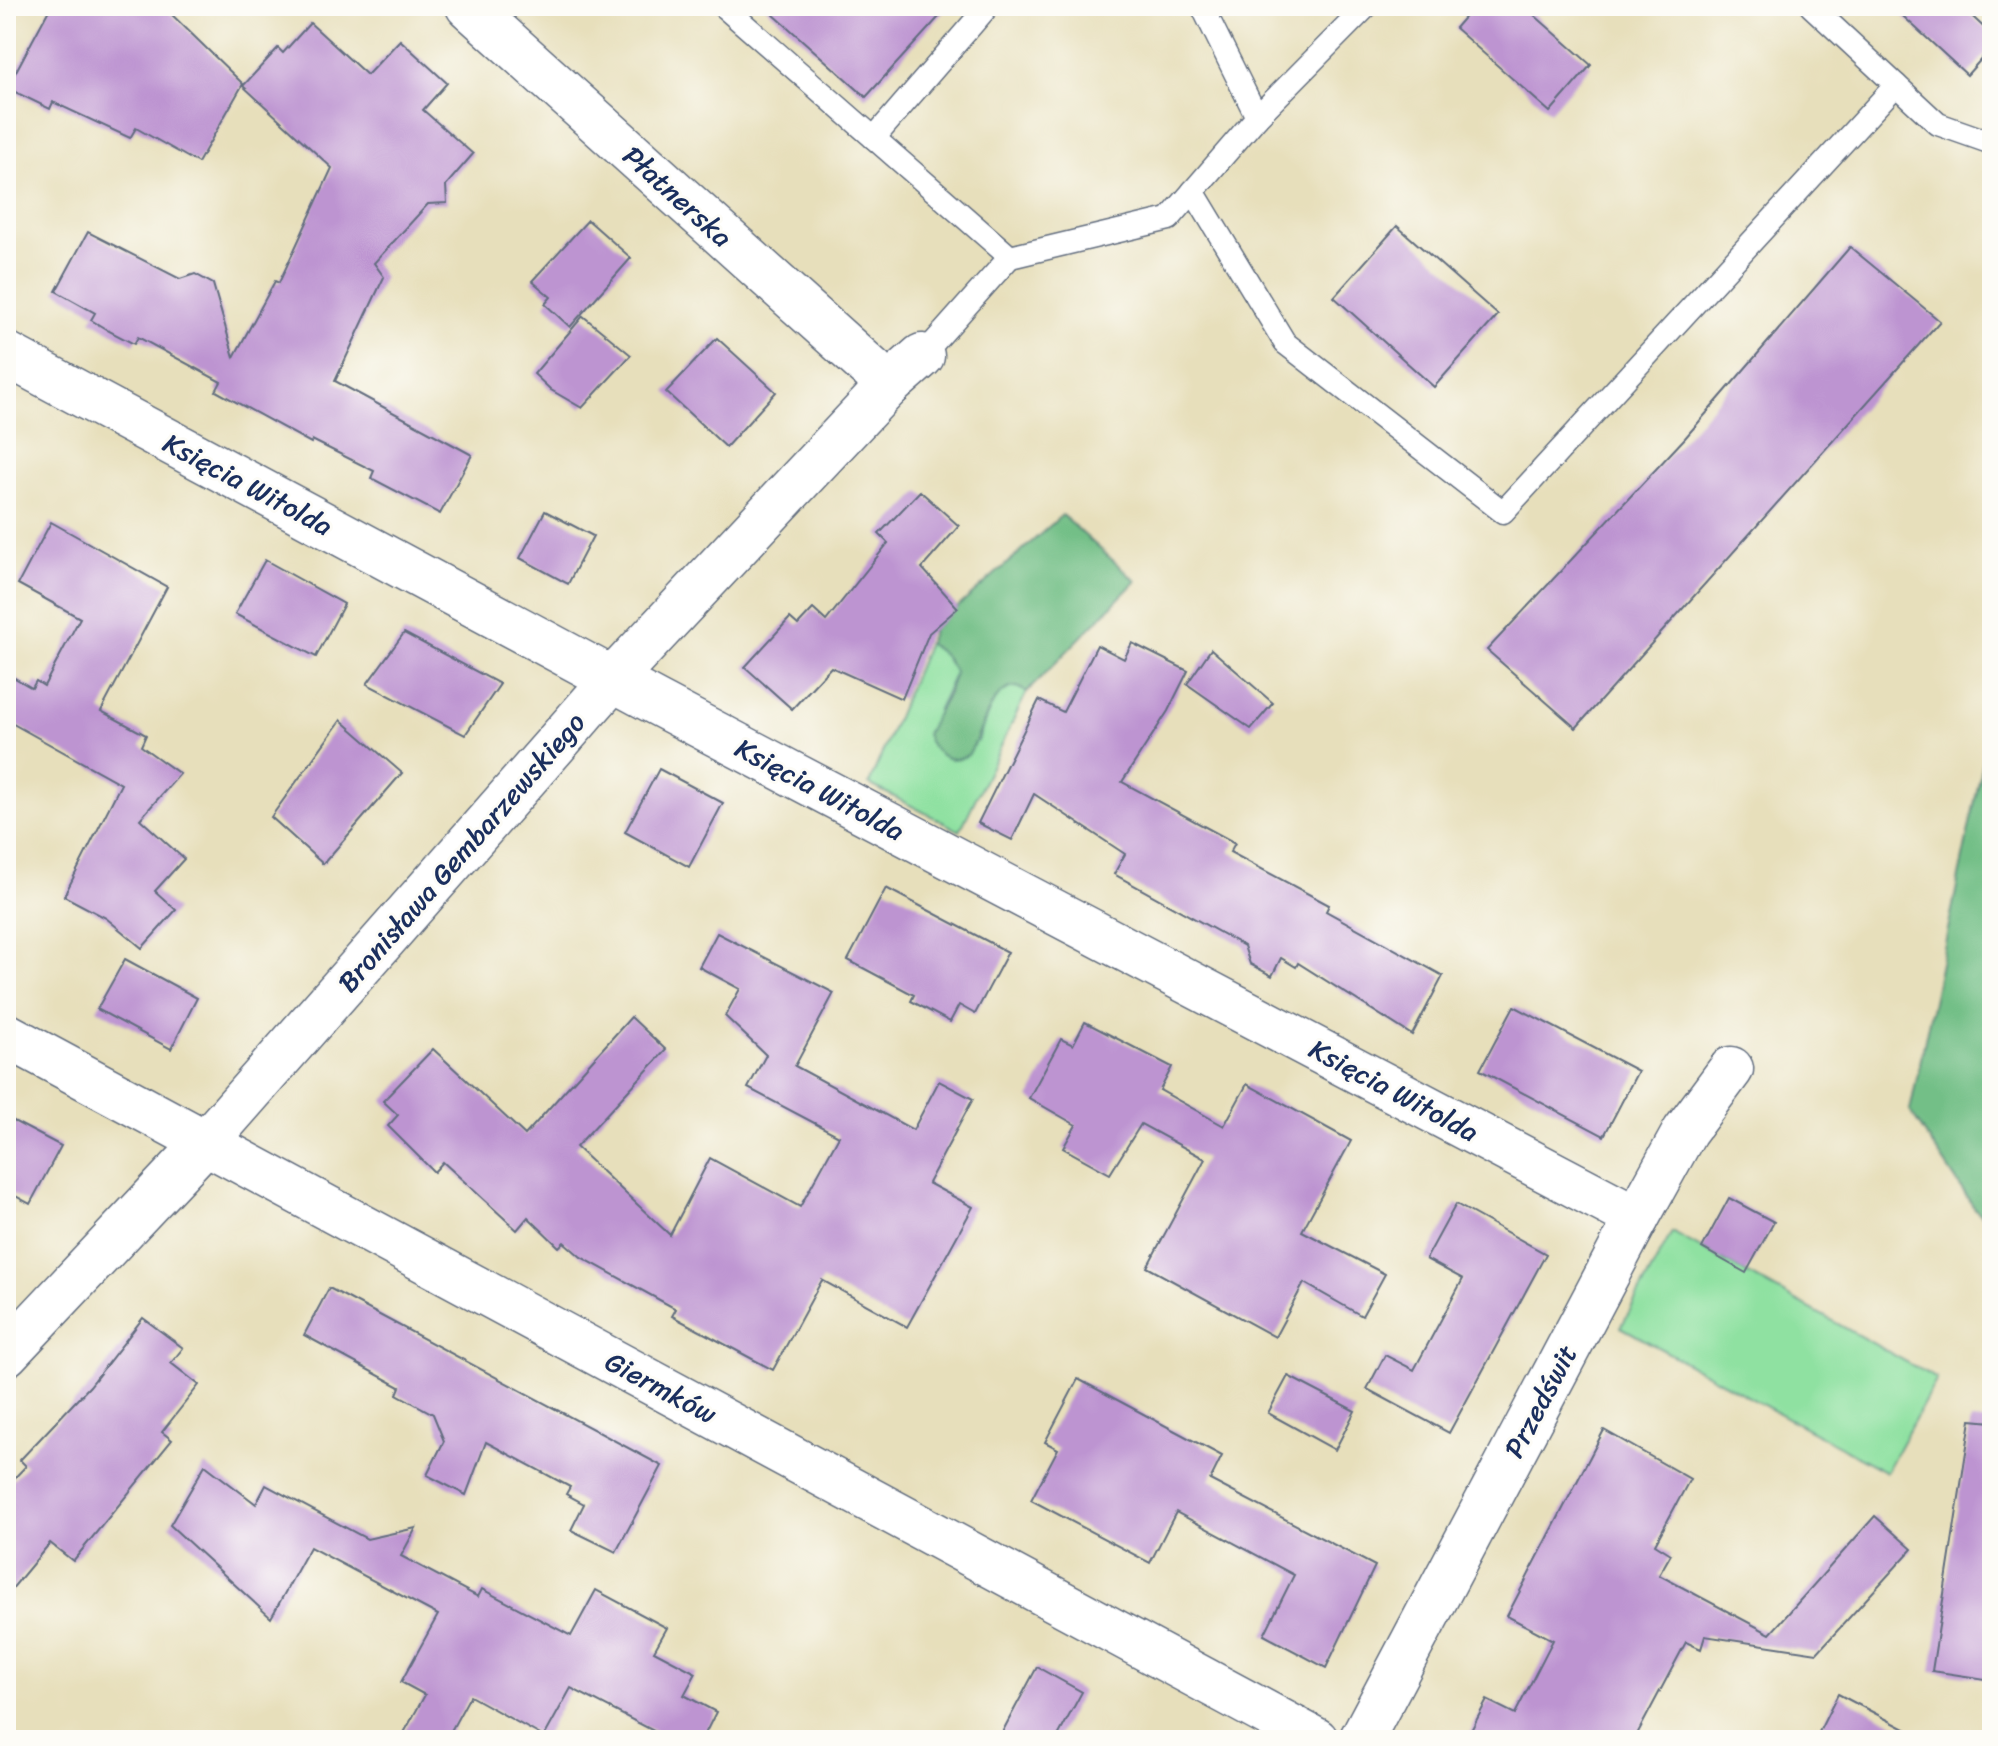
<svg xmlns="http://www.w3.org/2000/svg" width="1998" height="1746" viewBox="0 0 1998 1746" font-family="Sriracha,sans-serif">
<rect width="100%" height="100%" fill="#fdfcf7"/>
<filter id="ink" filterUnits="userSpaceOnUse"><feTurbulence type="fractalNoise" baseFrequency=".0125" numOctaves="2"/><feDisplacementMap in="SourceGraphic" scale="16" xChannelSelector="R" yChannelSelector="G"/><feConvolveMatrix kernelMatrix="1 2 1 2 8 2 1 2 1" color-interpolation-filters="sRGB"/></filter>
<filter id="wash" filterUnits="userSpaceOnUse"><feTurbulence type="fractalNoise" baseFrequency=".006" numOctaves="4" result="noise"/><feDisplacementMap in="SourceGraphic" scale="32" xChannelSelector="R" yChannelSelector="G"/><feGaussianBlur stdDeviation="1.8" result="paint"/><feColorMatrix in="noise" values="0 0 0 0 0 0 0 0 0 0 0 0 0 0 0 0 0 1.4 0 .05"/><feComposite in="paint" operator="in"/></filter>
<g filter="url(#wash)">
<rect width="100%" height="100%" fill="#e7dfbb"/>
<g fill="#8fe1a1" stroke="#558880" stroke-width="2">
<path d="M 928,643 L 944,655 L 955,673 L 937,711 L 978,741 C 985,722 992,687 1017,687 L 1027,692 L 960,831 L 869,784 Z"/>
<path d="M 1672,1232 L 1937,1379 L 1886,1472 L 1621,1327 Z"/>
</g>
<g fill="#73bf87" stroke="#477772" stroke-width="2">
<path d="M 1062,515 L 1136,581 L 1027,692 L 1017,687 C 989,687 982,736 968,755 C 948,766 932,752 926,734 L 948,693 L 955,673 L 944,655 L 928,643 L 933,629 Z"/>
<path d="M 1992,719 L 1992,1224 L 1975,1209 L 1910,1111 Z"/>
</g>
<g id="blocks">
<g fill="#bd94d1">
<path d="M 51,6 L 163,6 L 243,84 L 198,163 L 136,128 L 130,138 L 53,102 L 50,109 L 7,88 Z"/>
<path d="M 764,6 L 949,6 L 866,97 Z"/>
<path d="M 1474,6 L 1524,6 L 1591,65 L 1550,112 L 1455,28 Z"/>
<path d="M 1892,6 L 1961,6 L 1992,35 L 1992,47 L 1967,75 Z"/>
<path d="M 310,23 L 367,75 L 400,40 L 447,83 L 423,110 L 473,154 L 446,185 L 447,203 L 428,204 L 374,263 L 384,277 L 335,381 L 472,455 L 440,514 L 371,478 L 374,471 L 312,440 L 311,443 L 216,391 L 221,382 L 138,337 L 134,344 L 109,331 L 91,320 L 95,313 L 56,291 L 88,232 L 180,279 L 195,274 L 213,284 L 234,357 L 275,281 L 279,283 L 332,168 L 243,86 L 278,48 L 283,53 Z"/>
<path d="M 588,220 L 631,258 L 570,327 L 545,304 L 551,297 L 532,281 Z"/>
<path d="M 1397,226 L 1498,315 L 1434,387 L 1334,297 Z"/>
<path d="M 1850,247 L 1940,321 L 1576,728 L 1487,650 L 1685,438 Z"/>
<path d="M 583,316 L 631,355 L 582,408 L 551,390 L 534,374 Z"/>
<path d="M 717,338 L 776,392 L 726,447 L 666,392 Z"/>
<path d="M 920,491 L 959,526 L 922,568 L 958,608 L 929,633 L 902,699 L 831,667 L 792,709 L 745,667 L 790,618 L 798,625 L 813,609 L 826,621 L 888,543 L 879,534 Z"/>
<path d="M 545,511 L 593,536 L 568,584 L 520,558 Z"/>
<path d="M 51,522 L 167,587 L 101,711 L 146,735 L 141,746 L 180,774 L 140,819 L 184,859 L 155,891 L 176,910 L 142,948 L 106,918 L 64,896 L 121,784 L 6,720 L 6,673 L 32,688 L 36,681 L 44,686 L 80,618 L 18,584 Z"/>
<path d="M 265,560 L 344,604 L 316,657 L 235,614 Z"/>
<path d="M 404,633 L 500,684 L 465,735 L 367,684 Z"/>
<path d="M 1132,643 L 1188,671 L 1168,711 L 1122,782 L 1235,843 L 1230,852 L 1329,905 L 1326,911 L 1443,976 L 1412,1035 L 1298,963 L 1296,967 L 1281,958 L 1272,976 L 1250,964 L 1244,946 L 1114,874 L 1125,854 L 1034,794 L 1012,840 L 978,823 L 1039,700 L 1063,712 L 1097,645 L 1124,659 Z"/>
<path d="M 1211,649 L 1273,703 L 1251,729 L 1187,684 Z"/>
<path d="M 341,720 L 402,773 L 323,864 L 271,817 Z"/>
<path d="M 659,769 L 723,803 L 689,867 L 625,832 Z"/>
<path d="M 886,888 L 1008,952 L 975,1014 L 959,1005 L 950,1022 L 911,1001 L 914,995 L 848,960 Z"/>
<path d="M 717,933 L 834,993 L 795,1066 L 913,1130 L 939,1081 L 973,1099 L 928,1183 L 973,1207 L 907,1327 L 822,1280 L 773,1370 L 672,1316 L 676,1309 L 581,1257 L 564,1242 L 559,1247 L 528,1217 L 517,1230 L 443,1162 L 434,1172 L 388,1126 L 398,1115 L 383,1101 L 433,1049 L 525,1135 L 631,1017 L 666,1050 L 576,1147 L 670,1235 L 710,1158 L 800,1207 L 839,1136 L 748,1088 L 766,1055 L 725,1016 L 740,989 L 699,967 Z"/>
<path d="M 125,959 L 197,998 L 171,1049 L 97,1009 Z"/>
<path d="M 1514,1006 L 1638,1071 L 1604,1136 L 1480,1070 Z"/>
<path d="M 1085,1022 L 1172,1067 L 1160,1090 L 1224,1126 L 1247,1084 L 1351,1141 L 1302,1231 L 1385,1274 L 1362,1316 L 1304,1283 L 1275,1337 L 1147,1267 L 1205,1159 L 1141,1124 L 1110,1174 L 1063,1148 L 1076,1125 L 1029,1098 L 1061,1039 L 1073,1045 Z"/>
<path d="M 6,1117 L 61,1146 L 30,1204 L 6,1191 Z"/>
<path d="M 1729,1198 L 1774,1222 L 1746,1273 L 1702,1248 Z"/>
<path d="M 1456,1204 L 1546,1254 L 1449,1433 L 1367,1389 L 1385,1355 L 1414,1370 L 1463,1279 L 1426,1259 Z"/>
<path d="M 329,1288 L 662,1466 L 616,1552 L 571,1530 L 584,1504 L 566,1494 L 570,1487 L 486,1442 L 466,1495 L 427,1475 L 444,1441 L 433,1414 L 397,1394 L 400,1387 L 304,1335 Z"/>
<path d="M 143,1318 L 183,1348 L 171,1363 L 199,1385 L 162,1432 L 172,1440 L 73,1561 L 50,1543 L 6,1596 L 6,1487 L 26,1466 L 20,1460 L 90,1386 Z"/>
<path d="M 1288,1376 L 1355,1411 L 1335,1450 L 1268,1413 Z"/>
<path d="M 1078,1379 L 1222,1456 L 1210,1480 L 1375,1566 L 1326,1668 L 1264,1635 L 1294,1575 L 1176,1512 L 1150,1563 L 1031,1500 L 1058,1449 L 1045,1442 Z"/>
<path d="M 1971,1420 L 1992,1422 L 1992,1680 L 1932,1671 Z"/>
<path d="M 1604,1430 L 1690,1479 L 1655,1544 L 1671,1554 L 1659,1575 L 1770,1634 L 1875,1516 L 1912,1549 L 1817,1653 L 1705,1636 L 1701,1649 L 1686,1642 L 1634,1740 L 1466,1740 L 1487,1700 L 1515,1714 L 1553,1640 L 1507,1616 Z"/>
<path d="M 205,1465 L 256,1504 L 266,1485 L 367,1539 L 416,1528 L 401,1556 L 478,1597 L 482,1589 L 571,1636 L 596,1590 L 667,1628 L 654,1651 L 696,1673 L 684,1695 L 716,1712 L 702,1740 L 671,1740 L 571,1688 L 544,1737 L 470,1696 L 446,1740 L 400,1740 L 425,1695 L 401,1682 L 438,1615 L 310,1547 L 271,1618 L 170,1525 Z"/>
<path d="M 1037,1667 L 1082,1692 L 1056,1740 L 998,1740 Z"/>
<path d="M 1838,1694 L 1926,1740 L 1815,1740 Z"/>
</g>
</g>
</g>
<g filter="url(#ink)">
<use href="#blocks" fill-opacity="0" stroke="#626d7f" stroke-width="2"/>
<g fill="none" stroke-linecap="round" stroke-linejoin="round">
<g stroke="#626d7f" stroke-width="25">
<g id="lane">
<path d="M 723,6 L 1010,257 L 922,356"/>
<path d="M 1811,6 L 1938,124 L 1992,143"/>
<path d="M 1257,117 L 1367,6"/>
<path d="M 874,138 L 988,6"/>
<path d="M 1193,191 L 1285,343 L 1503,512 L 1896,85"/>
<path d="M 1010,257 L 1169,219 L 1257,117 L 1202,6"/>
</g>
</g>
<g stroke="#626d7f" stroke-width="47">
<g id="street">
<path d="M 468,6 L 889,385"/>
<path d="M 6,354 L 657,703 L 1637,1218"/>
<path d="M 6,1035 L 1316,1740"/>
<path d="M 6,1354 L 206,1142 L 613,679 L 889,385 L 922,356"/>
<path d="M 1361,1740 L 1637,1218 L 1685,1131 L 1731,1069"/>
</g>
</g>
<use href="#lane" stroke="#fff" stroke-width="22"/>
<use href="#street" stroke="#fff" stroke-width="44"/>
</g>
</g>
<g text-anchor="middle" stroke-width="6" stroke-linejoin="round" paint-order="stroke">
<g font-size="28" fill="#1b2f5e" stroke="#fdfcf7">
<text transform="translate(678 196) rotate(42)" y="10">Płatnerska</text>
<text transform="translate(248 484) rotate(28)" y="10">Księcia Witolda</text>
<text transform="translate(820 789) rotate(28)" y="10">Księcia Witolda</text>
<text transform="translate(461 852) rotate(-49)" y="10">Bronisława Gembarzewskiego</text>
<text transform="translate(1394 1090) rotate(28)" y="10">Księcia Witolda</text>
<text transform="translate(661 1387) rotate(28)" y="10">Giermków</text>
<text transform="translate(1540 1401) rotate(-62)" y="10">Przedświt</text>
</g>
</g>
<rect width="1998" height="1746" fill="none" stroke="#fdfcf7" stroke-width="32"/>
</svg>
